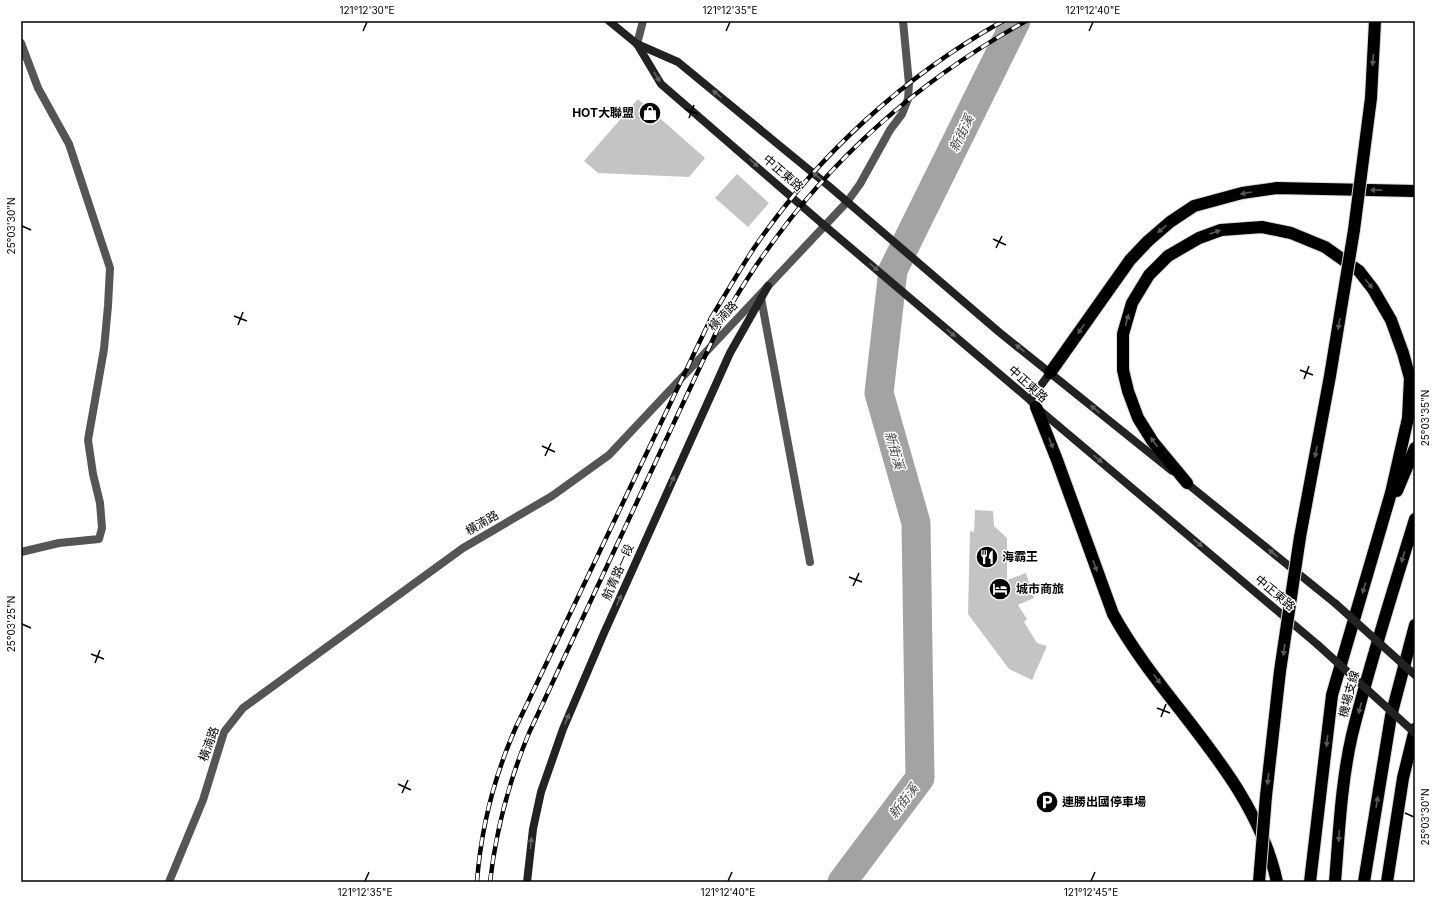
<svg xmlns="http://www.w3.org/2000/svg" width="1436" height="903" viewBox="0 0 1436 903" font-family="Inter,'Noto Sans TC',sans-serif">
<rect width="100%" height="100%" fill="#fff"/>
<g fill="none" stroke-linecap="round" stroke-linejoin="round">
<path stroke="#a3a3a3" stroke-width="29" d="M 842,882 L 920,778 L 916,523 L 879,393 L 893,270 L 1016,21"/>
</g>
<g fill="#c4c4c4">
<path d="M 638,99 L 705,158 L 689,177 L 598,173 L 584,161 Z"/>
<path d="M 737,174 L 769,203 L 748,227 L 715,198 Z"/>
<path d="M 975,510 L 993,511 L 994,526 L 1007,538 L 1007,580 L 1026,573 L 1034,598 L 1018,605 L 1027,619 L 1024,622 L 1037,643 L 1047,646 L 1032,680 L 1009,669 L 968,614 L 970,531 L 974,532 Z"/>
</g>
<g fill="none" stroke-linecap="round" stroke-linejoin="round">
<g stroke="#dbdbdb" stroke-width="14">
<g id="highway">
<path d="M 1050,373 L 1130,260 L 1148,241 L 1170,222 L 1194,206 L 1242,193 L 1277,188 L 1415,191"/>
<path d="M 1036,407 L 1057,460 L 1113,614 C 1163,705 1254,776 1277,882"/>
<path d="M 1187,483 L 1153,442 L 1138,418 L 1128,391 L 1123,370 L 1123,334 L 1132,303 L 1149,275 L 1168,256 L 1199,238 L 1221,230 L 1262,227 L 1291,233 L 1325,247 L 1359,271 L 1373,289 L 1391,320 L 1403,353 L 1410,378 L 1408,418 L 1391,493 L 1332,695 L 1310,882"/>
<path d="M 1397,491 L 1415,448"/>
<path d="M 1335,882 C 1339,833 1341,783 1352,735 C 1370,662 1393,591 1415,519"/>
<path d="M 1364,882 L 1391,716 L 1415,625"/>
<path d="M 1387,882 L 1403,778 L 1415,729"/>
</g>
</g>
<g stroke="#555" stroke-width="8">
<path d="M 21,43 L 38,88 L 69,144 L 110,268 L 108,306 L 104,349 L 88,440 L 93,474 L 100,503 L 102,528 L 99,539 L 59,543 L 21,552"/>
<path d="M 637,44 L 643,21"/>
<path d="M 761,298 L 810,562"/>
<path d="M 169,882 L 203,800 L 224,732 L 243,708 L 463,548 L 552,496 L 609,455 L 847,202 L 860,184 L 890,130 L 902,114 L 908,99 L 909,84 L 903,21"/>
</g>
<g stroke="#222" stroke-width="8">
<path d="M 609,21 L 637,44 L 678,62 L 830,187 L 999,332 L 1172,471"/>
<path d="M 637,44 L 661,84 L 825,226 L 1030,400 L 1036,407 L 1318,645"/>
<path d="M 1030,400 L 1050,373"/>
<path d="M 1184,481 L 1336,604"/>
<path d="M 527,882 L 533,829 L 541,792 L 563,729 L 604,633 L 730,353 L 768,286"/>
</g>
<use href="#highway" stroke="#000" stroke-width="12"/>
<g stroke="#000" stroke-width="4.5">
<g id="rail">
<path d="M 477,882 C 481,827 494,777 516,727 L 711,318 C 725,295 739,271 754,248 C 818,155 904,76 1003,21"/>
<path d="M 490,882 C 496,830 509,781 529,733 L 721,322 C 735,298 749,275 765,253 C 833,156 923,78 1026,21"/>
</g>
</g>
<use href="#rail" stroke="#fff" stroke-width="3" stroke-dasharray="9" stroke-linecap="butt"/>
<g stroke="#dbdbdb" stroke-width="14" stroke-linecap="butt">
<path id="highway-bridge" d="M 1259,882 L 1266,796 L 1280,671 L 1300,537 L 1330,376 L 1354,230 L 1371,98 L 1375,21"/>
</g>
<g stroke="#222" stroke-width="8">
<path d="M 1336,604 L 1415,675"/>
<path d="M 1318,645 L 1415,733"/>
</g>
<use href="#highway-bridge" stroke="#000" stroke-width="12"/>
</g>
<defs><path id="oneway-solid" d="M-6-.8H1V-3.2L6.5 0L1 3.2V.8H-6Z"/></defs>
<g fill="#595959">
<use href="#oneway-solid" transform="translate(1373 60) rotate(94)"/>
<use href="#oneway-solid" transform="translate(1376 190) rotate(-179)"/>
<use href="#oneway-solid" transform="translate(1246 193) rotate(170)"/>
<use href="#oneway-solid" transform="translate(1162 229) rotate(139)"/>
<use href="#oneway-solid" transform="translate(1215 232) rotate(-19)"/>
<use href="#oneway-solid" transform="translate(1369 284) rotate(52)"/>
<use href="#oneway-solid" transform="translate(1127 320) rotate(-73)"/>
<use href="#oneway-solid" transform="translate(1339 324) rotate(99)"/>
<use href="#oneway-solid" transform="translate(1081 329) rotate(125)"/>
<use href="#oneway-solid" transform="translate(1154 442) rotate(-126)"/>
<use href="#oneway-solid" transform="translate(1051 443) rotate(69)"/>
<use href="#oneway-solid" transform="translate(1316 452) rotate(101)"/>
<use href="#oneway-solid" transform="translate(1403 557) rotate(107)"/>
<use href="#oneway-solid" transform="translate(1095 566) rotate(70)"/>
<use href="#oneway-solid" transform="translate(1364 588) rotate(106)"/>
<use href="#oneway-solid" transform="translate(1284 650) rotate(98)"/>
<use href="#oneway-solid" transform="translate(1157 679) rotate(53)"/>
<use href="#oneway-solid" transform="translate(1360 708) rotate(105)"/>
<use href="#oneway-solid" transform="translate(1327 741) rotate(97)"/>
<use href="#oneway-solid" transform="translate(1268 779) rotate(97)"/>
<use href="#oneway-solid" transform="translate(1377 802) rotate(-81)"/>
<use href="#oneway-solid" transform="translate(1339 836) rotate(94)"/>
</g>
<g fill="#646464">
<use href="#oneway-solid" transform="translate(657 77) rotate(59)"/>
<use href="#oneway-solid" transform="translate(717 94) rotate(-140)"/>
<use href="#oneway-solid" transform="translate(754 163) rotate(42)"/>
<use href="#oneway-solid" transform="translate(817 176) rotate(-140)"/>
<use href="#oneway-solid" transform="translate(874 267) rotate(41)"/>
<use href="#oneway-solid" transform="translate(951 333) rotate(40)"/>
<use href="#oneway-solid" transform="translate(1020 348) rotate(-141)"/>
<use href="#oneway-solid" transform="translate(1095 409) rotate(-141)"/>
<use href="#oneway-solid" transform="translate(1098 459) rotate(40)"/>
<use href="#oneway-solid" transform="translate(672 481) rotate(-66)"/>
<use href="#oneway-solid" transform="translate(1198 543) rotate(40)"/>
<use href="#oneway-solid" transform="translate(1273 553) rotate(-141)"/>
<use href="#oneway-solid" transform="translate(619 600) rotate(-66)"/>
<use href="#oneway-solid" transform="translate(567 719) rotate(-67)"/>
<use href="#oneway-solid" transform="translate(531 843) rotate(-84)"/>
</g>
<path fill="none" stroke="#000" stroke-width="1.5" d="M 363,31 L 367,22M 726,31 L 730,22M 1089,31 L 1093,22M 685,109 L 698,114M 689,118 L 694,105M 22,226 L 31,230M 993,239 L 1006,245M 996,248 L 1002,236M 234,316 L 247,321M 238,325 L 243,312M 1300,370 L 1313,375M 1304,379 L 1309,366M 1405,414 L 1414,418M 542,446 L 555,452M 545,456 L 551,443M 849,577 L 862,582M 853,586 L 859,573M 22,624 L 31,628M 91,654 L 104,659M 95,663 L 100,650M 1157,708 L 1170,713M 1161,717 L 1166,704M 398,784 L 411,790M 402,793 L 408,780M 1405,813 L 1414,817M 365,881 L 369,872M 728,881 L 732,872M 1091,881 L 1095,872"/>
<defs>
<g id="shop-disc" transform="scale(1.15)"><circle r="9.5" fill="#000" stroke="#fff"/><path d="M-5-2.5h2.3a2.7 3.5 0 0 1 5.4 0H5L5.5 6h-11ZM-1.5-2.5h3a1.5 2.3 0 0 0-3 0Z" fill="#fff"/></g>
<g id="restaurant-disc" transform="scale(1.15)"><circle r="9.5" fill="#000" stroke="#fff"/><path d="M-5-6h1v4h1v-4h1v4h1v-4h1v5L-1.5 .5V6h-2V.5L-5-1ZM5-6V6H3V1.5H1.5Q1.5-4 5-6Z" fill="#fff"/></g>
<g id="hotel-disc" transform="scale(1.15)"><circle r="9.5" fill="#000" stroke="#fff"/><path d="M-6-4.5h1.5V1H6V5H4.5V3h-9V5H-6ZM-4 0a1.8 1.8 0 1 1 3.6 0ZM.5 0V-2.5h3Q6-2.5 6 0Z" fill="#fff"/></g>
<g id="parking-disc" transform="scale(1.15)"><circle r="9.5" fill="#000" stroke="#fff"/><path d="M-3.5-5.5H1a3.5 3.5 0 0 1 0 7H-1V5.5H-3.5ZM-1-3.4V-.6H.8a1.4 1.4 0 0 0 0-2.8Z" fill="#fff"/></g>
</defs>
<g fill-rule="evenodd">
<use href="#shop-disc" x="650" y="113"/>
<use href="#restaurant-disc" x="987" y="557"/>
<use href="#hotel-disc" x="1000" y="589"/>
<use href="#parking-disc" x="1047" y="802"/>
</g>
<g text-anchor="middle" stroke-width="3" stroke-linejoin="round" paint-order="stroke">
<g font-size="12" font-weight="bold" fill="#000" stroke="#fff" text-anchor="start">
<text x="634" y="117" text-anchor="end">HOT大聯盟</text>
<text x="1002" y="561">海霸王</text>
<text x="1016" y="593">城市商旅</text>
<text x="1062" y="806">連勝出國停車場</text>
</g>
<g font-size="12" fill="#000" stroke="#fff">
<text transform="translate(783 173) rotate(41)" y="4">中正東路</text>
<text transform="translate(723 316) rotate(-46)" y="4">橫湳路</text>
<text transform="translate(1028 384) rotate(42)" y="4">中正東路</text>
<text transform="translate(482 523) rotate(-30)" y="4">橫湳路</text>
<text transform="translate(618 572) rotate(-66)" y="4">航青路一段</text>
<text transform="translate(1275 593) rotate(40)" y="4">中正東路</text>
<text transform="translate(1349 694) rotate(-75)" y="4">機場支線</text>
<text transform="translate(209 744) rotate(-70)" y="4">橫湳路</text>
</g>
<g font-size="13" font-style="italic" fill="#444" stroke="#fff">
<text transform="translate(961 133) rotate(-64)" y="5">新街溪</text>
<text transform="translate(895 450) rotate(74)" y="5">新街溪</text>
<text transform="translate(903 801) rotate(-53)" y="5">新街溪</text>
</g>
</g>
<rect width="1436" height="903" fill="none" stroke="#ffffff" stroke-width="44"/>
<rect x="22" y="22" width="1392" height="859" fill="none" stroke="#000" stroke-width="1.5"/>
<g font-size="10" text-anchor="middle" fill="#000">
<text x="367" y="14">121°12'30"E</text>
<text x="730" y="14">121°12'35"E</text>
<text x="1093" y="14">121°12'40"E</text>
<text transform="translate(11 226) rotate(-90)" y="4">25°03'30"N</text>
<text transform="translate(1425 418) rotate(-90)" y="4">25°03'35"N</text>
<text transform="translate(11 624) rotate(-90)" y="4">25°03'25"N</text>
<text transform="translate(1425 817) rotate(-90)" y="4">25°03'30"N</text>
<text x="365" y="896">121°12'35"E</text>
<text x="728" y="896">121°12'40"E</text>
<text x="1091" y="896">121°12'45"E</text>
</g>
</svg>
